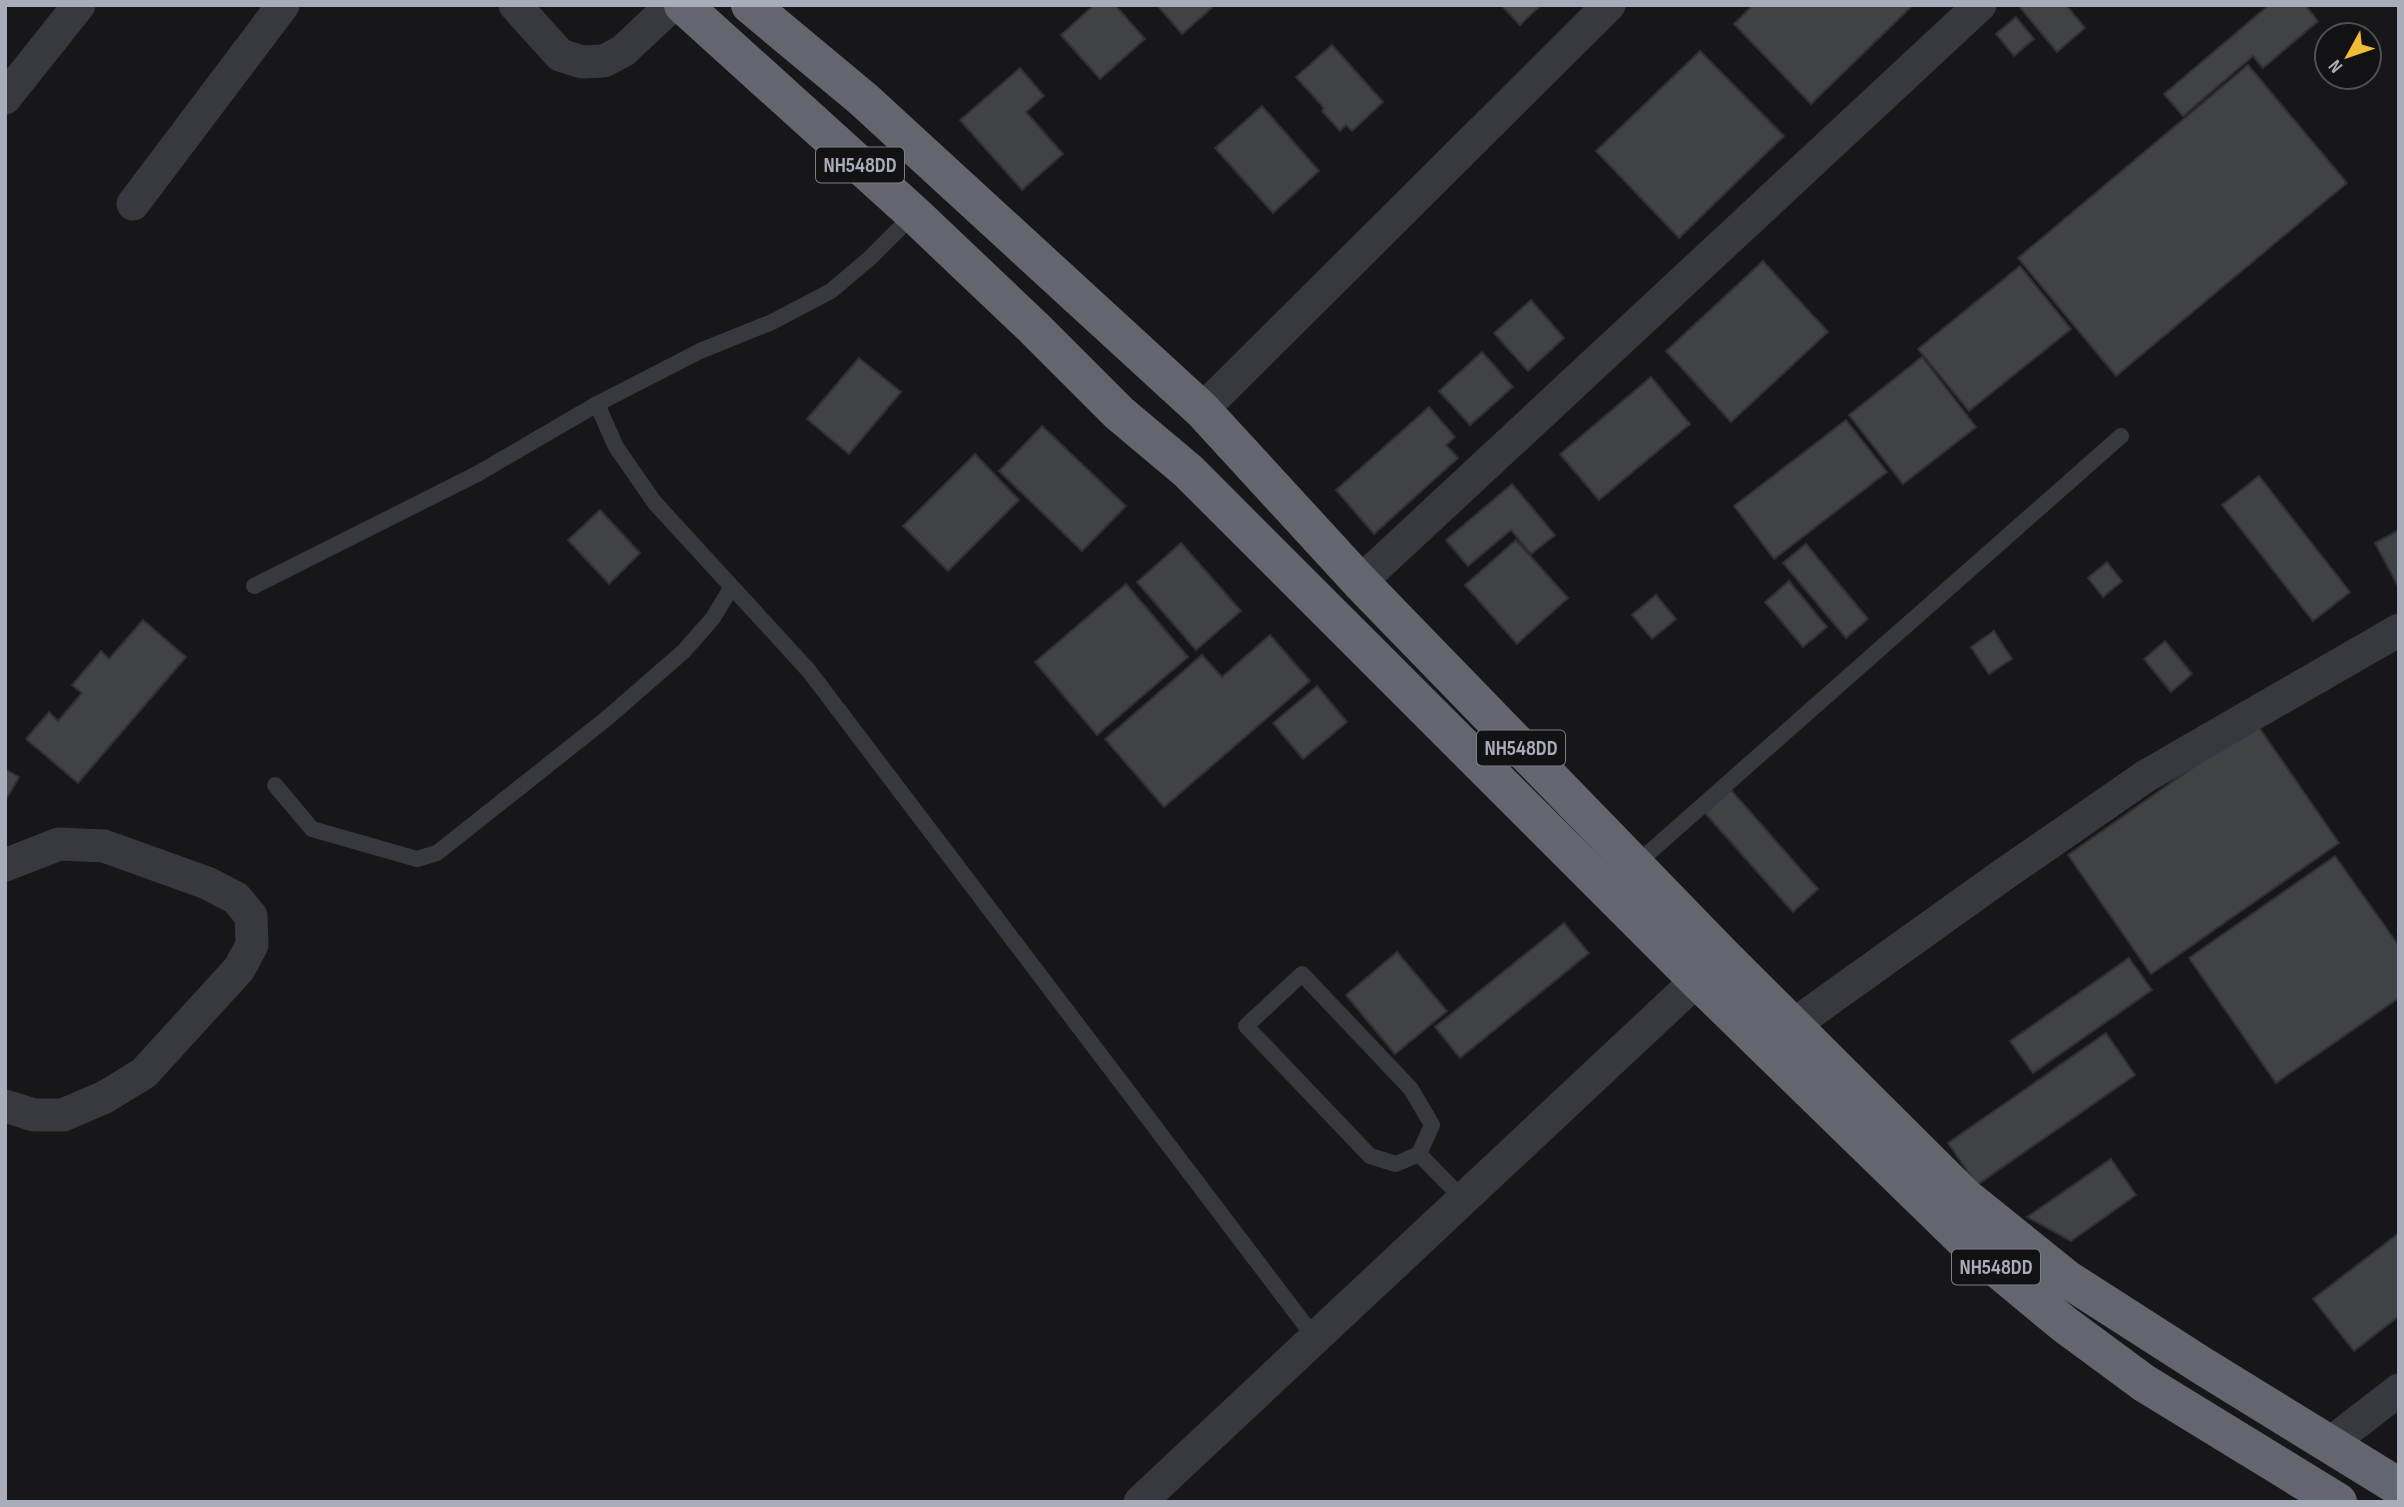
<svg xmlns="http://www.w3.org/2000/svg" width="2404" height="1507" viewBox="0 0 2404 1507" font-family="'Sofia Sans Condensed',sans-serif">
<rect width="100%" height="100%" fill="#171719"/>
<g fill="#414246" stroke="#313135" stroke-width="2">
<path d="M 1094,5 L 1115,5 L 1145,39 L 1100,79 L 1061,35 Z"/>
<path d="M 1157,5 L 1215,5 L 1182,34 Z"/>
<path d="M 1501,5 L 1541,5 L 1520,25 Z"/>
<path d="M 1753,5 L 1913,5 L 1811,104 L 1734,24 Z"/>
<path d="M 2018,5 L 2066,5 L 2085,28 L 2057,52 Z"/>
<path d="M 2269,5 L 2305,5 L 2318,21 L 2263,68 L 2253,56 L 2183,116 L 2164,94 Z"/>
<path d="M 2016,17 L 2034,39 L 2014,56 L 1996,34 Z"/>
<path d="M 1332,45 L 1383,102 L 1352,131 L 1346,125 L 1340,131 L 1322,111 L 1324,108 L 1296,77 Z"/>
<path d="M 1700,51 L 1784,136 L 1679,238 L 1596,151 Z"/>
<path d="M 2248,65 L 2347,183 L 2116,376 L 2018,258 Z"/>
<path d="M 1020,68 L 1044,96 L 1026,112 L 1063,154 L 1022,190 L 960,120 Z"/>
<path d="M 1262,106 L 1319,171 L 1273,213 L 1215,148 Z"/>
<path d="M 1763,261 L 1828,332 L 1731,422 L 1666,351 Z"/>
<path d="M 2020,266 L 2071,329 L 1969,411 L 1918,349 Z"/>
<path d="M 1531,300 L 1564,338 L 1528,371 L 1494,333 Z"/>
<path d="M 1482,352 L 1513,387 L 1470,425 L 1439,391 Z"/>
<path d="M 1922,357 L 1976,427 L 1903,484 L 1849,415 Z"/>
<path d="M 859,358 L 901,392 L 849,454 L 807,419 Z"/>
<path d="M 1651,377 L 1690,424 L 1599,500 L 1560,454 Z"/>
<path d="M 1429,407 L 1455,437 L 1446,445 L 1458,458 L 1374,534 L 1336,490 Z"/>
<path d="M 1846,420 L 1887,472 L 1774,559 L 1734,506 Z"/>
<path d="M 1042,426 L 1126,506 L 1082,551 L 999,471 Z"/>
<path d="M 975,454 L 1019,500 L 948,571 L 903,526 Z"/>
<path d="M 2259,476 L 2350,592 L 2313,621 L 2222,505 Z"/>
<path d="M 1512,484 L 1555,535 L 1531,554 L 1511,530 L 1468,566 L 1446,540 Z"/>
<path d="M 600,510 L 640,553 L 609,584 L 568,540 Z"/>
<path d="M 2399,530 L 2399,588 L 2375,543 Z"/>
<path d="M 1516,540 L 1568,598 L 1517,644 L 1465,585 Z"/>
<path d="M 1181,543 L 1241,611 L 1196,650 L 1137,582 Z"/>
<path d="M 1806,544 L 1868,619 L 1846,638 L 1783,563 Z"/>
<path d="M 2107,562 L 2122,581 L 2103,597 L 2088,578 Z"/>
<path d="M 1789,581 L 1827,627 L 1803,647 L 1765,602 Z"/>
<path d="M 1126,584 L 1188,657 L 1097,735 L 1035,662 Z"/>
<path d="M 1656,595 L 1676,619 L 1652,639 L 1632,615 Z"/>
<path d="M 143,620 L 186,657 L 78,783 L 26,739 L 49,712 L 58,721 L 82,693 L 72,685 L 101,651 L 109,659 Z"/>
<path d="M 1994,631 L 2012,659 L 1989,674 L 1971,647 Z"/>
<path d="M 1270,635 L 1310,681 L 1164,807 L 1105,739 L 1202,655 L 1222,677 Z"/>
<path d="M 2165,641 L 2192,674 L 2171,692 L 2144,659 Z"/>
<path d="M 1317,686 L 1347,722 L 1303,759 L 1273,723 Z"/>
<path d="M 2256,723 L 2339,843 L 2151,974 L 2068,855 Z"/>
<path d="M 5,769 L 19,777 L 5,801 Z"/>
<path d="M 1731,790 L 1818,889 L 1793,912 L 1705,813 Z"/>
<path d="M 2335,856 L 2399,946 L 2399,998 L 2276,1083 L 2189,958 Z"/>
<path d="M 1564,923 L 1589,953 L 1460,1058 L 1435,1027 Z"/>
<path d="M 1397,952 L 1447,1011 L 1395,1054 L 1346,995 Z"/>
<path d="M 2129,958 L 2152,990 L 2033,1073 L 2010,1041 Z"/>
<path d="M 2106,1033 L 2135,1075 L 1977,1185 L 1948,1143 Z"/>
<path d="M 2111,1159 L 2136,1195 L 2071,1241 L 2027,1217 Z"/>
<path d="M 2399,1233 L 2399,1316 L 2354,1351 L 2313,1299 Z"/>
</g>
<g fill="none" stroke-linecap="round" stroke-linejoin="round">
<g stroke="#38393e" stroke-width="16">
<path d="M 597,404 L 616,447 L 655,503 L 809,671 L 1315,1338"/>
<path d="M 254,586 L 477,474 L 597,404 L 700,351 L 772,322 L 831,291 L 870,258 L 914,214"/>
<path d="M 275,785 L 312,829 L 417,859 L 437,853 L 606,719 L 684,651 L 713,618 L 731,588"/>
<path d="M 1635,865 L 2121,436"/>
<path d="M 1419,1154 L 1432,1125 L 1411,1089 L 1302,974 L 1246,1026 L 1370,1156 L 1396,1164 L 1419,1154 L 1463,1199"/>
</g>
<g stroke="#38393e" stroke-width="33">
<path d="M 515,5 L 560,55 L 582,62 L 604,61 L 623,51 L 672,5"/>
<path d="M 5,98 L 79,5"/>
<path d="M 133,204 L 283,5"/>
<path d="M 1202,410 L 1609,5"/>
<path d="M 1360,582 L 1980,5"/>
<path d="M 5,865 L 59,844 L 104,846 L 207,883 L 236,898 L 251,916 L 252,945 L 239,969 L 144,1073 L 105,1097 L 63,1115 L 34,1115 L 5,1106"/>
<path d="M 1792,1026 L 2000,877 L 2146,776 L 2399,630"/>
<path d="M 2329,1444 L 2399,1390"/>
<path d="M 1140,1502 L 1697,980"/>
</g>
<g stroke="#64666f" stroke-width="38">
<path d="M 683,5 L 914,214 L 1034,328 L 1119,413 L 1188,471 L 1697,980 L 1970,1246 L 2064,1324 L 2144,1383 L 2338,1502"/>
<path d="M 750,5 L 863,99 L 1202,410 L 1360,582 L 1723,956 L 1964,1196 L 2067,1279 L 2201,1365 L 2399,1487"/>
</g>
</g>
<g text-anchor="middle" stroke-width="6" stroke-linejoin="round" paint-order="stroke">
<g fill="#121214" stroke="#7c7e88" stroke-width="2">
<rect x="816" y="147.5" width="88" height="35" rx="5"/>
<rect x="1477" y="730.5" width="88" height="35" rx="5"/>
<rect x="1952" y="1249.5" width="88" height="35" rx="5"/>
</g>
<g font-size="21" font-weight="bold" fill="#a9adb9">
<text x="860" y="172">NH548DD</text>
<text x="1521" y="755">NH548DD</text>
<text x="1996" y="1274">NH548DD</text>
</g>
</g>
<rect width="2404" height="1507" fill="none" stroke="#a9adb9" stroke-width="14"/>
<g transform="translate(2348 56) rotate(230)"><circle r="33" fill="#121214" stroke="#4e5056" stroke-width="2"/>
<path d="M0-5L12 26L0 18L-12 26Z" fill="#f1bc36"/>
<text y="-10" font-size="19" font-weight="bold" text-anchor="middle" fill="#a9adb9">N</text>
</g>
</svg>
